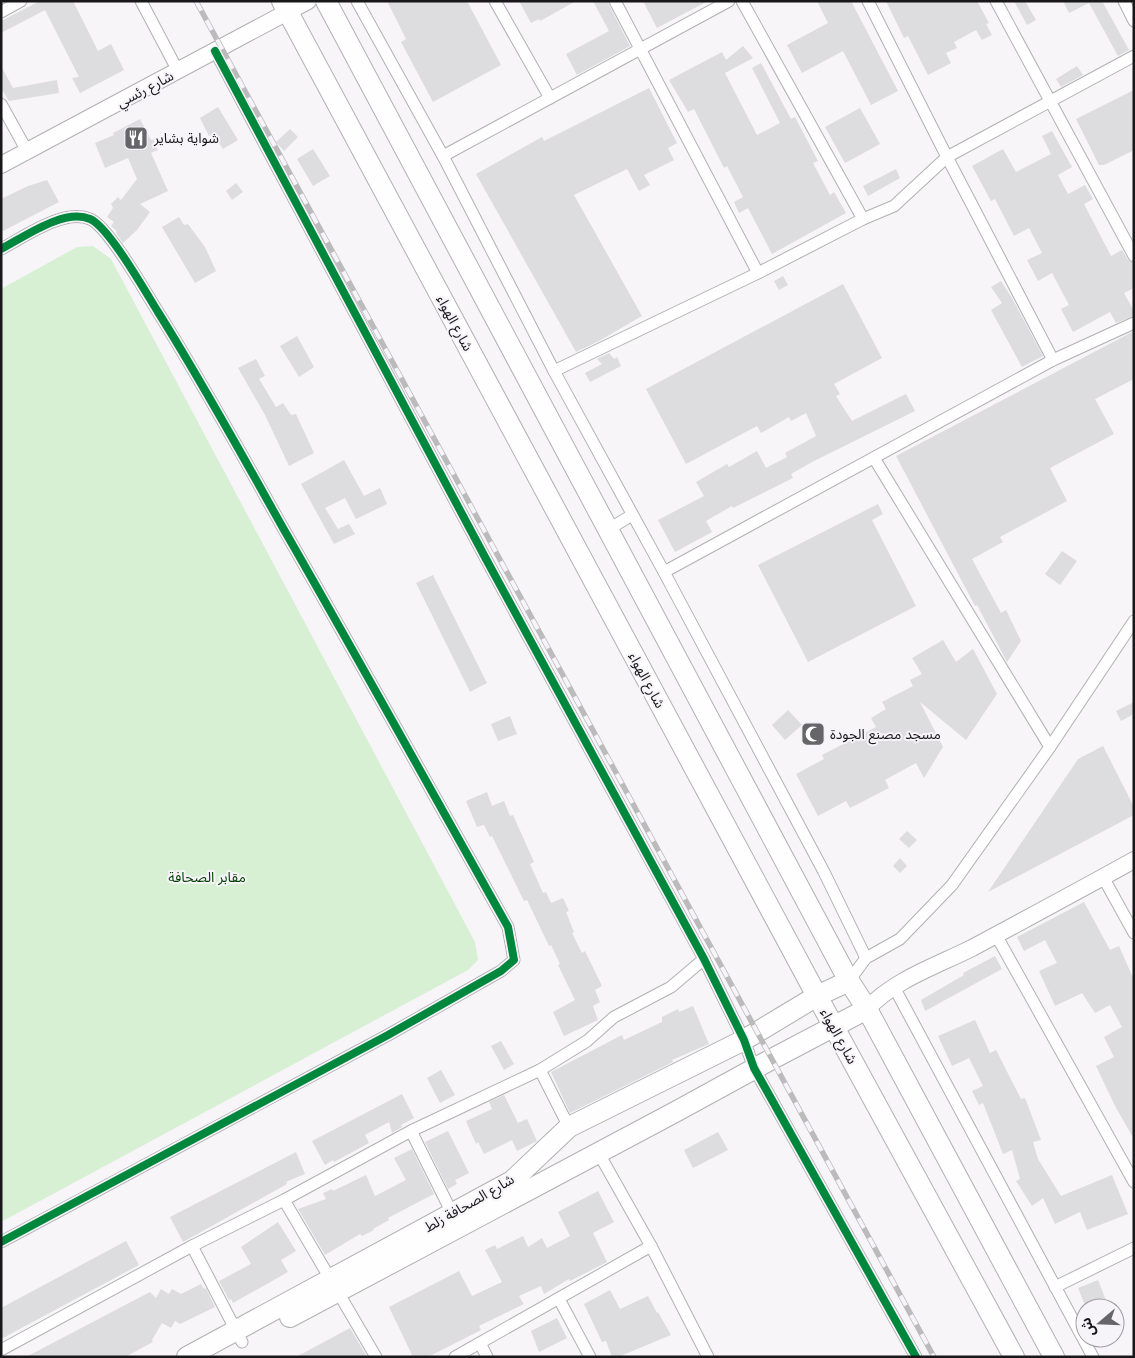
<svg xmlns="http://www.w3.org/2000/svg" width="1135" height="1358" viewBox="0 0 1135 1358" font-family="'DM Sans','Noto Sans Arabic',sans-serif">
<rect width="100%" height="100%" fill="#f7f5f8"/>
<path fill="#d7f0d4" d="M 93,246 L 111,259 L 475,942 L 478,960 L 468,970 L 1,1222 L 1,289 L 77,247 Z"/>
<g fill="#dddcde">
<path d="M 40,1 L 73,1 L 98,51 L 111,44 L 124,70 L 80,93 L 72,78 L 79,77 L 45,10 L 1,33 L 1,21 Z"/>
<path d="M 387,1 L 467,1 L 501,65 L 433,102 L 401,42 L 406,39 Z"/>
<path d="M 519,1 L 576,1 L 540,21 L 539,19 L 531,23 Z"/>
<path d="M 593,1 L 607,1 L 630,46 L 577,75 L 566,54 L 609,31 Z"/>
<path d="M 643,1 L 708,1 L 657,28 Z"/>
<path d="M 817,1 L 851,1 L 898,91 L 871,105 L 843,51 L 802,73 L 787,45 L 828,23 Z"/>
<path d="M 886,1 L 977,1 L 989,23 L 986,24 L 992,35 L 982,40 L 976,30 L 954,42 L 957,48 L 946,53 L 951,63 L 928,75 L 908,36 L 904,38 Z"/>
<path d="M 1014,1 L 1025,1 L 1036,20 L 1027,25 Z"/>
<path d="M 1063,1 L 1102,1 L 1129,50 L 1118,56 L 1089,3 L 1069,13 Z"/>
<path d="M 743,46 L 753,58 L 725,73 L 757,135 L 780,123 L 752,68 L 761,63 L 791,119 L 795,117 L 818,161 L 813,163 L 830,195 L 834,192 L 846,213 L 772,254 L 748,208 L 739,213 L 734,202 L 743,197 L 727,166 L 724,168 L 694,109 L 688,112 L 669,80 L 722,52 L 726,60 Z"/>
<path d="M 1,66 L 13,88 L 57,80 L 59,93 L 9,101 L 1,88 Z"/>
<path d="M 1077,66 L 1083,75 L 1061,87 L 1056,79 Z"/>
<path d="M 649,88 L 677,143 L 668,148 L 674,160 L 644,175 L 650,185 L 639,191 L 627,169 L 574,195 L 642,316 L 599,341 L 576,352 L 476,174 L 542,137 L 544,141 Z"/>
<path d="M 1134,90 L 1134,150 L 1104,165 L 1099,165 L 1076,119 Z"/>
<path d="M 218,107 L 238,140 L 223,149 L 213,134 L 209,136 L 200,118 Z"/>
<path d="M 860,108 L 880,144 L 845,163 L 825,127 Z"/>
<path d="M 140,119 L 151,140 L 153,139 L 158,150 L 151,153 L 168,191 L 140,204 L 150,212 L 137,230 L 123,243 L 116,233 L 117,231 L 111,226 L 114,222 L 107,217 L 113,208 L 111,204 L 118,197 L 121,200 L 137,179 L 128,158 L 105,168 L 95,143 L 114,135 L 113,133 Z"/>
<path d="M 290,129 L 298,137 L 284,151 L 276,142 Z"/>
<path d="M 1052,131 L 1072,167 L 1058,175 L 1068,194 L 1085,185 L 1093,199 L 1084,204 L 1111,256 L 1122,250 L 1128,260 L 1134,263 L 1134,288 L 1124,293 L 1134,311 L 1134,316 L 1116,323 L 1110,312 L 1073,332 L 1061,309 L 1069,305 L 1052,273 L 1038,281 L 1027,260 L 1042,253 L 1029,228 L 1014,236 L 995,199 L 991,201 L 972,166 L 1003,149 L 1016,172 L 1051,154 L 1042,136 Z"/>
<path d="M 313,149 L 330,176 L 313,186 L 297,159 Z"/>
<path d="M 896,169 L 900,178 L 868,196 L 863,186 Z"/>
<path d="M 47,180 L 59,202 L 1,232 L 1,199 L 28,186 Z"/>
<path d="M 236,183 L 243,192 L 232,200 L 226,191 Z"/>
<path d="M 179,217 L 184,225 L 188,224 L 205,247 L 216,271 L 195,283 L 162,227 Z"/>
<path d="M 783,276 L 788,285 L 779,290 L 774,281 Z"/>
<path d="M 1001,281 L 1012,298 L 1043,356 L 1022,367 L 991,310 L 1002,303 L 991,287 Z"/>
<path d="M 843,284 L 882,358 L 834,384 L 840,394 L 836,396 L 852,421 L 906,394 L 915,411 L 812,462 L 791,474 L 793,478 L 733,508 L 732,506 L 706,521 L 712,532 L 675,552 L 658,520 L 704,496 L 696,482 L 727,464 L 729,467 L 757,451 L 766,468 L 787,457 L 785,453 L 816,436 L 806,413 L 791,421 L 789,417 L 761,433 L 757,426 L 686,464 L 646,389 Z"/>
<path d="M 1134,331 L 1134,379 L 1095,399 L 1114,434 L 1050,468 L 1067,501 L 1000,537 L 1003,542 L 972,559 L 1001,613 L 1006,610 L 1021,641 L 1007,662 L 977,605 L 975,606 L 896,456 Z"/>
<path d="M 297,336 L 314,367 L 299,377 L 280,346 Z"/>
<path d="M 609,353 L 614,359 L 617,357 L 621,366 L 590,382 L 585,373 L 602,364 L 597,359 Z"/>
<path d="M 256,359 L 265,376 L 259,379 L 276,407 L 283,403 L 291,415 L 296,414 L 314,453 L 289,466 L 265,415 L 238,368 Z"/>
<path d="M 344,460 L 364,496 L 380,488 L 387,504 L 356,519 L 345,498 L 325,508 L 338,529 L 349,524 L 355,534 L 334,544 L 301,484 Z"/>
<path d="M 878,504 L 883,514 L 872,520 L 916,606 L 808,662 L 758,565 Z"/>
<path d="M 1062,551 L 1077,561 L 1060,585 L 1045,574 Z"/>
<path d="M 433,575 L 487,683 L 470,692 L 416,583 Z"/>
<path d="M 943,640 L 956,662 L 973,649 L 997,694 L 966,740 L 920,702 L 943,747 L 924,778 L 916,763 L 885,780 L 889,788 L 850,808 L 846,801 L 818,816 L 796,774 L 824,759 L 822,755 L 876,727 L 871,718 L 886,709 L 882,702 L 913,686 L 910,680 L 922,674 L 912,658 Z"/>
<path d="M 1134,702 L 1134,714 L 1121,721 L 1116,711 Z"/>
<path d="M 788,710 L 802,725 L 785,740 L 772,725 Z"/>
<path d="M 510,716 L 517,734 L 498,741 L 491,724 Z"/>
<path d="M 1103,746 L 1134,807 L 1134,815 L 988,892 L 1078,759 Z"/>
<path d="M 487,792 L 492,806 L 504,801 L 510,816 L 513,815 L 534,862 L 530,864 L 543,893 L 546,892 L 551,903 L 563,898 L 569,911 L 566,912 L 574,932 L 572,933 L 582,953 L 585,951 L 602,986 L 595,990 L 600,1002 L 593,1006 L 598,1020 L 564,1036 L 553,1012 L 575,1000 L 558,965 L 560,964 L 551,945 L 549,946 L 527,900 L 524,901 L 492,836 L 490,837 L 484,825 L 477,827 L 466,801 Z"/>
<path d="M 907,831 L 917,840 L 909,848 L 899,839 Z"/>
<path d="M 900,858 L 907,866 L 900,873 L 893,866 Z"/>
<path d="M 1084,902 L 1110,950 L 1119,946 L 1134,980 L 1134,1139 L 1115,1106 L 1096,1066 L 1114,1057 L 1104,1037 L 1122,1027 L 1110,1005 L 1095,1013 L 1082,993 L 1055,1006 L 1039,971 L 1057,963 L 1045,940 L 1024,951 L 1017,937 Z"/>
<path d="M 995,956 L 1002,969 L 925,1011 L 921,1000 L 964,975 L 963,973 Z"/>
<path d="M 693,1006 L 709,1044 L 672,1060 L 673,1062 L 570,1113 L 551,1072 L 622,1035 L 624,1040 L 662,1022 L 662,1017 L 678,1009 L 679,1012 Z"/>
<path d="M 975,1020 L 990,1053 L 996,1050 L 1021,1099 L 1025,1098 L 1041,1140 L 1033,1142 L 1038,1159 L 1061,1196 L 1112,1175 L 1128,1214 L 1087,1230 L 1080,1212 L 1055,1224 L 1043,1198 L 1032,1206 L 1016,1181 L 1020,1179 L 1012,1150 L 1003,1154 L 983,1103 L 979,1105 L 972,1091 L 983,1086 L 969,1058 L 952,1066 L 938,1036 Z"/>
<path d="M 501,1041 L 514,1064 L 504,1070 L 491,1046 Z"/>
<path d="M 441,1070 L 455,1095 L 440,1103 L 427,1078 Z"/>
<path d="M 402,1094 L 414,1118 L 401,1125 L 402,1127 L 392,1133 L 389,1122 L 365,1135 L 369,1143 L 334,1162 L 333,1160 L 325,1165 L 312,1141 Z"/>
<path d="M 504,1095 L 518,1123 L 527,1119 L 537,1141 L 517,1151 L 512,1140 L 484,1154 L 478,1142 L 476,1144 L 466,1121 L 492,1109 L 489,1102 Z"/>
<path d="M 448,1131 L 469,1173 L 455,1180 L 457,1184 L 448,1189 L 425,1142 Z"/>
<path d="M 718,1132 L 728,1150 L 693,1168 L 684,1150 Z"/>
<path d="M 412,1149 L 434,1194 L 388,1218 L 389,1220 L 373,1229 L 374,1230 L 362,1236 L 360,1234 L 325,1255 L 298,1209 L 326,1199 L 323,1193 L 332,1189 L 333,1191 L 366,1175 L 375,1196 L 406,1180 L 394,1158 Z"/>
<path d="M 296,1152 L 305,1174 L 286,1182 L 287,1184 L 183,1242 L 170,1217 Z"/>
<path d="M 598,1191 L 614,1222 L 593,1233 L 607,1262 L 570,1281 L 569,1279 L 544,1294 L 541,1286 L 519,1296 L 524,1304 L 479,1326 L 481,1330 L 428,1357 L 413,1357 L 389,1307 L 459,1271 L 472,1296 L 502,1282 L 485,1250 L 495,1245 L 497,1249 L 523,1236 L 528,1247 L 542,1238 L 547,1248 L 570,1236 L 558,1212 Z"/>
<path d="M 278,1222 L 296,1251 L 281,1260 L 288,1272 L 233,1303 L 231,1299 L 229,1300 L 219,1281 L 251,1264 L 241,1247 Z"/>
<path d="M 126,1241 L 139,1265 L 1,1339 L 1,1308 Z"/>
<path d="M 1098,1280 L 1109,1308 L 1086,1308 L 1078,1288 Z"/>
<path d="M 201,1284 L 204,1289 L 206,1288 L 215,1307 L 180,1324 L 175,1321 L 171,1328 L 162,1323 L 152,1340 L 153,1342 L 125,1357 L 26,1357 L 150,1292 L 156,1298 L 161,1289 L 169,1294 L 172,1289 L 181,1294 Z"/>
<path d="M 610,1290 L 620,1309 L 648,1296 L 657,1313 L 658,1312 L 671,1335 L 618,1357 L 612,1357 L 606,1341 L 602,1342 L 584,1304 Z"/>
<path d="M 557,1318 L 567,1338 L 539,1352 L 531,1331 Z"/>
<path d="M 350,1328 L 367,1357 L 296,1357 L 324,1342 Z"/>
</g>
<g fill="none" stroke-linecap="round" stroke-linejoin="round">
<g stroke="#b1b0b2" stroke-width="13">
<g id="street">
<path d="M 141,1 L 178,71"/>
<path d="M 357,1 L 443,156 L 554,371 L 664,572 L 824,872 L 866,958"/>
<path d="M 495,1 L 550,98"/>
<path d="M 615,1 L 758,273"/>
<path d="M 742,1 L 863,219"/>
<path d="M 868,1 L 947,157 L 1053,360"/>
<path d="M 996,1 L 1134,256"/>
<path d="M 1124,1 L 1134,21"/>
<path d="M 1,12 L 21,1"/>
<path d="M 215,51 L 486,559 L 704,959 L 744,1040 L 754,1068 L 916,1357"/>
<path d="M 1,104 L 27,151"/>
<path d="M 443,156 L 729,1"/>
<path d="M 1,249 C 24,237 64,208 90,219 C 109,227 146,293 158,312 C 202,382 242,455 283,528 C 359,660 433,794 508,927 L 514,960 L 501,971 L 388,1035 L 1,1242"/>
<path d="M 554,371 L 758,273 L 863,219 L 894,206 L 947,157 L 1134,56"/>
<path d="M 874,458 L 1050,747"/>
<path d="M 609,529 L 632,515"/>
<path d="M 664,572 L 1053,360 L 1134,323"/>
<path d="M 1103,877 L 1134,933"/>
<path d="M 996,935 L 1134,1182"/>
<path d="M 849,981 L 866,958 L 900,939 L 952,885 L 1050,747 L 1134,621"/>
<path d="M 894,987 L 1093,1357"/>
<path d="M 540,1070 L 569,1127"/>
<path d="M 411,1131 L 454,1217"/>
<path d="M 598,1152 L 651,1246 L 708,1357"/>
<path d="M 284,1200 L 376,1357"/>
<path d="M 192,1246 L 242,1342"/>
<path d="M 1055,1287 L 1134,1248"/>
<path d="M 559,1299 L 590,1357"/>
<path d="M 480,1343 L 487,1357"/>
<path d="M 1,1350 L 192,1246 L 284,1200 L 411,1131 L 540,1070 L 587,1041 L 614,1017 L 671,987 L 704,959"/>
<path d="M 455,1357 L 651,1246"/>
</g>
</g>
<g stroke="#b1b0b2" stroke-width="18">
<g id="secondary">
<path d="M 1,165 L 308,1"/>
<path d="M 867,1009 C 894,980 936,966 972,948 C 1026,919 1080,890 1134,860"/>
</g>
</g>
<g stroke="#b1b0b2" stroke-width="22">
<g id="highway">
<path d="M 282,1 L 817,996 L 1014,1357"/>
<path d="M 326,1 L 849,981 L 867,1009 L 1054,1357"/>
<path d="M 290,1317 L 677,1111 L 772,1059 L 867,1009"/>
<path d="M 187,1357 L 512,1181 L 569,1127 L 744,1040 L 817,996 L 849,981"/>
</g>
</g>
<use href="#street" stroke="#fefefe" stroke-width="11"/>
<use href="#secondary" stroke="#fefefe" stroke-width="16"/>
<use href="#highway" stroke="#fefefe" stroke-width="20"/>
<g stroke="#bcbbbc" stroke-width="5.5">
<path id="rail" d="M 196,1 L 934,1357"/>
</g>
<use href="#rail" stroke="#f7f4f9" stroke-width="4" stroke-dasharray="11" stroke-linecap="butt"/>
<g stroke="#f7f4f9" stroke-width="11">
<g id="cycleway">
<path d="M 215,51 L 486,559 L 704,959 L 744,1040 L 754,1068 L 916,1357"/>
<path d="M 1,249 C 24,237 64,208 90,219 C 109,227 146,293 158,312 C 202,382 242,455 283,528 C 359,660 433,794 508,927 L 514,960 L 501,971 L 388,1035 L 1,1242"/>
</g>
</g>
<use href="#cycleway" stroke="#00873e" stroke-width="8"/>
</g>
<defs>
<g id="restaurant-square" transform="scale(1.25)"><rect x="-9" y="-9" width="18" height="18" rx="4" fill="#666567" stroke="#f7f4f9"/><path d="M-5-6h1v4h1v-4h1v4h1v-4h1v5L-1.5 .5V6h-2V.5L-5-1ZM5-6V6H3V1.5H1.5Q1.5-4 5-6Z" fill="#fff"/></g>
<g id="mosque-square" transform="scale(1.25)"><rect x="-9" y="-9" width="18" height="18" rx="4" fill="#666567" stroke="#f7f4f9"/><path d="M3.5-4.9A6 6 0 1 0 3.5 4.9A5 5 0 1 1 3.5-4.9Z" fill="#fff"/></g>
</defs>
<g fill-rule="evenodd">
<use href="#restaurant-square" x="136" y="138"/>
<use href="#mosque-square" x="813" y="734"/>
</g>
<g text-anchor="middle" stroke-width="4" stroke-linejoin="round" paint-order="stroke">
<g font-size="14" fill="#181719" stroke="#f7f4f9">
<text transform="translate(145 89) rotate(-28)" y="5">شارع رئسي</text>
<text transform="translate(455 323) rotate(62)" y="5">شارع الهواء</text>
<text transform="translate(647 680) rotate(62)" y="5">شارع الهواء</text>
<text transform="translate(839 1036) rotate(61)" y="5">شارع الهواء</text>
<text transform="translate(469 1203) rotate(-30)" y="5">شارع الصحافة زلط</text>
</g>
<g font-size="14" fill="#181719" stroke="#f7f4f9" text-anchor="start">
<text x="154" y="143">شواية بشاير</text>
<text x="830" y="739">مسجد مصنع الجودة</text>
</g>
<g font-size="14" fill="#013e00" stroke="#f7f4f9">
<text x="207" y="882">مقابر الصحافة</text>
</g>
</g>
<rect width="1135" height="1358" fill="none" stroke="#181719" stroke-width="5"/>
<g transform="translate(1100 1323) rotate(251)"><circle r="24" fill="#f7f4f9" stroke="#9e9c9f"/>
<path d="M0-4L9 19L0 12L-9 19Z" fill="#666567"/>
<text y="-8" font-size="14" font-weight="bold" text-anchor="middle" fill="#181719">ش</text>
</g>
</svg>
